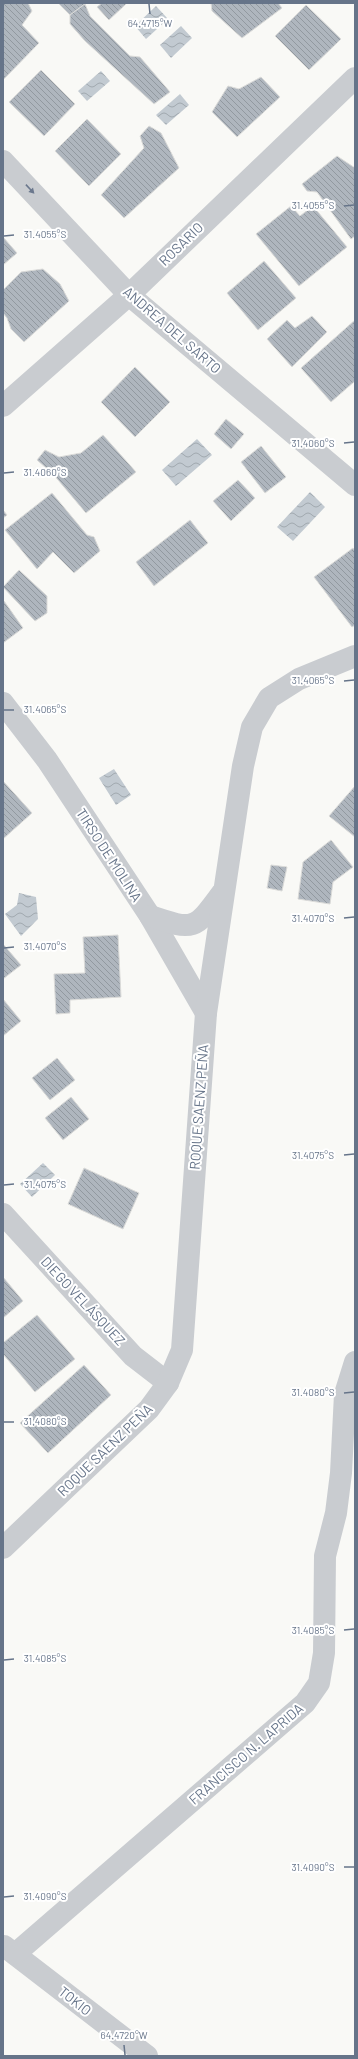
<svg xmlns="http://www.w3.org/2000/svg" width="358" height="2059" viewBox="0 0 358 2059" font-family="Barlow,sans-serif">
<defs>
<pattern id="water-waves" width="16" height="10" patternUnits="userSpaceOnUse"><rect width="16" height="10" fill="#c2cad1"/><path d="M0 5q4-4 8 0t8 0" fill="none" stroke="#a1a9af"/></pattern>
<pattern id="building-back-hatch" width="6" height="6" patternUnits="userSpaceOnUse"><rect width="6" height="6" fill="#afb6be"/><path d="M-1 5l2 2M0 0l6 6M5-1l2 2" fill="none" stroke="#9299a0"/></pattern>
</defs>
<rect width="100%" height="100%" fill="#f9f9f6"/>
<g fill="url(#water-waves)">
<path d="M 156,6 L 168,19 L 146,39 L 135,26 Z"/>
<path d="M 181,26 L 192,38 L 171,58 L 160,45 Z"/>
<path d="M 101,71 L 110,81 L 87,101 L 78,91 Z"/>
<path d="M 180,94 L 189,105 L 166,125 L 156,115 Z"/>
<path d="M 197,439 L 212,455 L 176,486 L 162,470 Z"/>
<path d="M 310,492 L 325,507 L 293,541 L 277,527 Z"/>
<path d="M 114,769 L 131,795 L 116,805 L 99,778 Z"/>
<path d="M 19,893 L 36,897 L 38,919 L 21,936 L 5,914 L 17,905 Z"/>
<path d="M 43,1163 L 55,1175 L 32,1197 L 20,1184 Z"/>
</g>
<g fill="url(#building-back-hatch)" stroke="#dbdbd9">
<path d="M 3,3 L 28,3 L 32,11 L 22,25 L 39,43 L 3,80 Z"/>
<path d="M 58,3 L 84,3 L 85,4 L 70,15 Z"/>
<path d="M 102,3 L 127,3 L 109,20 L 97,7 Z"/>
<path d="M 211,3 L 278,3 L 282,8 L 242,38 L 212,11 Z"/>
<path d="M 85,4 L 90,16 L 130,56 L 140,57 L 170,92 L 154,104 L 85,41 L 70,24 L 70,15 Z"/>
<path d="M 306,5 L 341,39 L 309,70 L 275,36 Z"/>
<path d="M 41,70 L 75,104 L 44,136 L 9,102 Z"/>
<path d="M 261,77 L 280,97 L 237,137 L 212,112 L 228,86 L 239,89 Z"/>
<path d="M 87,119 L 121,154 L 89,186 L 55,151 Z"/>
<path d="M 149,126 L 161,133 L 179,168 L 124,218 L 101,195 L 144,148 L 140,136 Z"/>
<path d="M 337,156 L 355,168 L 355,236 L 351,239 L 317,192 L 307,191 L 302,184 Z"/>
<path d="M 291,206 L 300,216 L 313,206 L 347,247 L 299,286 L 256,234 Z"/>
<path d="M 3,237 L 17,253 L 3,265 Z"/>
<path d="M 264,261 L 296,298 L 258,330 L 227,293 Z"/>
<path d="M 43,269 L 60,284 L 69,301 L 24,342 L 11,329 L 7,318 L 3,313 L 3,290 L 21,272 Z"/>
<path d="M 312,316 L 327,332 L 292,367 L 267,339 L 287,320 L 295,328 Z"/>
<path d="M 355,320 L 355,381 L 331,402 L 301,368 Z"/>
<path d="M 135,367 L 170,402 L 135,437 L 101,402 Z"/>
<path d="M 226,419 L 244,434 L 231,449 L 214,434 Z"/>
<path d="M 103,435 L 136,472 L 86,513 L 53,474 L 37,460 L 45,450 L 59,457 L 81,453 Z"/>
<path d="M 261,446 L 286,477 L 265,493 L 241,462 Z"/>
<path d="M 238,480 L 255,498 L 231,521 L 213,501 Z"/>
<path d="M 52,493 L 87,535 L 94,537 L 100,551 L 74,573 L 53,552 L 37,569 L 5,530 Z"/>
<path d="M 3,510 L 7,515 L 3,518 Z"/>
<path d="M 190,520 L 208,543 L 154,586 L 136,562 Z"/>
<path d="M 353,548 L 355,551 L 355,625 L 352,627 L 314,577 Z"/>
<path d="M 19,570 L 47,596 L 47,613 L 35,621 L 3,587 Z"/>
<path d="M 4,601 L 23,628 L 3,643 L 3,601 Z"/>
<path d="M 3,781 L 32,813 L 3,839 Z"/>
<path d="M 355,786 L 355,837 L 329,816 Z"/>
<path d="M 331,840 L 353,867 L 333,882 L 330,904 L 298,899 L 303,862 Z"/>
<path d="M 271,865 L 287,867 L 282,891 L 267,888 Z"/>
<path d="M 118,935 L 121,997 L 70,1000 L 70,1013 L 56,1014 L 54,974 L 85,973 L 83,937 Z"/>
<path d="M 3,944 L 21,965 L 3,979 Z"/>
<path d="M 3,999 L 21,1021 L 3,1036 Z"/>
<path d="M 57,1058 L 75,1080 L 50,1100 L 32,1078 Z"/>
<path d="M 71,1097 L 89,1119 L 63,1140 L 45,1118 Z"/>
<path d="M 84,1168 L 139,1193 L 123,1229 L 68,1204 Z"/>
<path d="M 3,1277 L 23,1301 L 3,1318 Z"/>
<path d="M 37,1315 L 75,1359 L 35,1392 L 3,1354 L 3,1343 Z"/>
<path d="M 84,1365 L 111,1395 L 48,1453 L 20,1423 Z"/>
</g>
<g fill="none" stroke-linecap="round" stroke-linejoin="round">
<g stroke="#c9ccd0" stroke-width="22">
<path d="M 3,161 L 129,295 L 355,485"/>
<path d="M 3,406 L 129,295 L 355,78"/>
<path d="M 3,703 L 47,760 L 150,916 L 206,1013"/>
<path d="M 150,916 C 194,931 195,930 222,893"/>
<path d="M 3,1214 L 133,1356 L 168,1383"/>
<path d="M 3,1548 L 149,1409 L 168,1383 L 182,1350 L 206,1013 L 243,766 L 252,727 L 269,698 L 299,679 L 355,656"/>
<path d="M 4,1946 L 147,2056"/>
<path d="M 15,1954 L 305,1703 L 319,1683 L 324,1653 L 325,1556 L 336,1513 L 341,1473 L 345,1394 L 355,1362"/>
</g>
</g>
<defs><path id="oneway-solid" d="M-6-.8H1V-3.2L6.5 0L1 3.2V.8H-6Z"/></defs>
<use fill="#6b788d" href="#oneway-solid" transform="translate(30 189) rotate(47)"/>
<path fill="none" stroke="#667489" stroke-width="1.5" d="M 149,4 L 150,14M 344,206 L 354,205M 4,236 L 14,235M 344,443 L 354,442M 4,473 L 14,472M 344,681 L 354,680M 4,710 L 14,710M 344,918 L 354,917M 4,948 L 14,947M 344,1155 L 354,1154M 4,1185 L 14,1184M 344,1393 L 354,1392M 4,1422 L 14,1422M 344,1630 L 354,1629M 4,1660 L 14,1659M 344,1867 L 354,1867M 4,1897 L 14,1896M 124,2045 L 125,2055"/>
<g text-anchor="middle" stroke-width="4" stroke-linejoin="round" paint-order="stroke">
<g font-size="14" fill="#667489" stroke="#fff">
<text transform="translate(181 244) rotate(-44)" y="5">ROSARIO</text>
<text transform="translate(172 330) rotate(41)" y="5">ANDREA DEL SARTO</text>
<text transform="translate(109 855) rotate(57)" y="5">TIRSO DE MOLINA</text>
<text transform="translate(199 1107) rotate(-86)" y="5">ROQUE SAENZ PEÑA</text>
<text transform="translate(83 1301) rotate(47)" y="5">DIEGO VELÁSQUEZ</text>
<text transform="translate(105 1450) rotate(-44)" y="5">ROQUE SAENZ PEÑA</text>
<text transform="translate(246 1754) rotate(-41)" y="5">FRANCISCO N. LAPRIDA</text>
<text transform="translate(75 2001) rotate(38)" y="5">TOKIO</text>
</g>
</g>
<g font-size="10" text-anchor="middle" fill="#667489" stroke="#fff" stroke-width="4" stroke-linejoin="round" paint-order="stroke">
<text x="150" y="27">64.4715°W</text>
<text x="313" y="209">31.4055°S</text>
<text x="45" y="238">31.4055°S</text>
<text x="313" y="447">31.4060°S</text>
<text x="45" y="476">31.4060°S</text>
<text x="313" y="684">31.4065°S</text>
<text x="45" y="713">31.4065°S</text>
<text x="313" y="922">31.4070°S</text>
<text x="45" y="950">31.4070°S</text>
<text x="313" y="1159">31.4075°S</text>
<text x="45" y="1188">31.4075°S</text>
<text x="313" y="1396">31.4080°S</text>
<text x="45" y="1425">31.4080°S</text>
<text x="313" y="1634">31.4085°S</text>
<text x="45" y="1662">31.4085°S</text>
<text x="313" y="1871">31.4090°S</text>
<text x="45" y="1900">31.4090°S</text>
<text x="124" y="2039">64.4720°W</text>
</g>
<rect width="358" height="2059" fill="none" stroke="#667489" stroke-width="8"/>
</svg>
